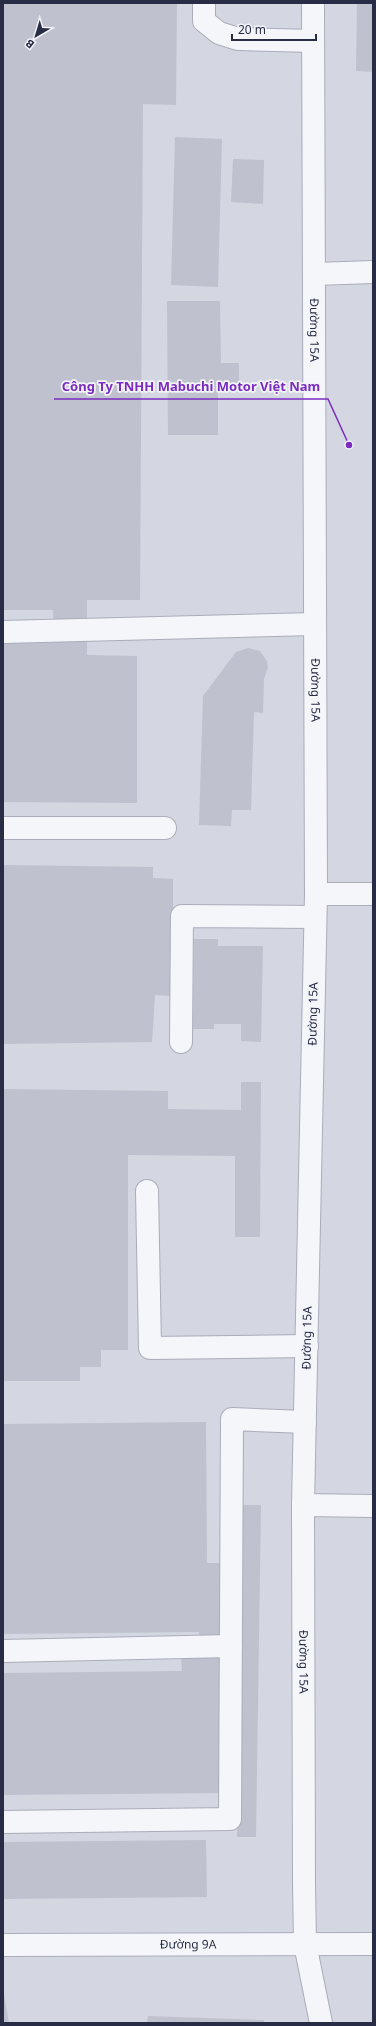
<svg xmlns="http://www.w3.org/2000/svg" width="376" height="2026" font-family="'Noto Sans',sans-serif">
<style>
.built{fill:#d4d6e1}
.building{fill:#bfc1cf}
.lines{fill:none;stroke-linecap:round;stroke-linejoin:round}
.minor-casing{stroke:#aaadba;stroke-width:24}
.minor{stroke:#f5f6f9;stroke-width:22}
.labels{text-anchor:middle;stroke-width:3.5;stroke-linejoin:round;paint-order:stroke}
.street-label{font-size:12px;fill:#282d45;stroke:#f2f4f9}
.leader{fill:none;stroke:#7b2cbf;stroke-width:1.5}
.callout-dot{fill:#7b2cbf;stroke:#f2f4f9;stroke-width:1.5}
.callout-label{font-size:13px;text-anchor:middle;font-weight:bold;fill:#7b2cbf;stroke:#f2f4f9;stroke-width:3.5;stroke-linejoin:round;paint-order:stroke}
</style>
<rect width="100%" height="100%" fill="#e2e4ec"/>
<path class="built" d="M3,3H373V2023H3Z"/>
<path class="building" d="M3,3H177L176,105L143,104L140,600H87V655L137,656V803L3,802V643H54L53,610H3Z
M357,3H373V72L356,71Z
M175,137L222,139L218,287L171,285Z
M233,159L264,160L263,204L231,202Z
M167,301H220L221,363H239V390H218V435H168Z
M248,648L260,651L267,661L268,667L264,679L263,713L254,712L251,810H232L231,826L199,825L203,696L236,652Z
M3,865L153,867V878L173,879V996L155,995L152,1042L3,1044Z
M194,939H218V946H263L261,1042L241,1041V1024H214V1029H193Z
M241,1082H261L260,1237H235V1156L128,1155V1350H101V1367H80V1381H3V1089L168,1091V1109L241,1110Z
M206,1422L207,1563H221L225,1793L3,1795V1673L182,1671L181,1657H200L199,1632L3,1634V1424Z
M242,1505H261L256,1837H237Z
M206,1840L207,1897L3,1899V1842Z
M3,1994H4L9,2023H3Z
M148,2016L264,2020V2023H147Z"/>
<g class="lines">
<g class="minor-casing">
<g id="minor">
<path d="M204,3V21L219,33L238,39L313,41"/>
<path id="s1" d="M313,3L316,894L303,1505L304,1882L305,1944L321,2023"/>
<path d="M314,274L373,272"/>
<path d="M3,632L315,624"/>
<path d="M3,828H165"/>
<path d="M316,894H373"/>
<path d="M181,1042L182,916L315,917"/>
<path d="M147,1191L150,1348L307,1346"/>
<path d="M303,1505L373,1506"/>
<path d="M3,1651L231,1646"/>
<path d="M3,1822L230,1819L232,1419L305,1422"/>
<path id="s2" d="M3,1945L373,1944"/>
</g>
</g>
<use href="#minor" class="minor"/>
</g>
<g class="labels">
<g class="street-label">
<text dy="4" stroke="none"><textPath href="#s1" startOffset="327">Đường 15A</textPath></text>
<text dy="4" stroke="none"><textPath href="#s1" startOffset="687">Đường 15A</textPath></text>
<text transform="translate(313 1014) rotate(-89)" y="4">Đường 15A</text>
<text transform="translate(307 1338) rotate(-89)" y="4">Đường 15A</text>
<text dy="4" stroke="none"><textPath href="#s1" startOffset="1659">Đường 15A</textPath></text>
<text dy="4" stroke="none"><textPath href="#s2" startOffset="185">Đường 9A</textPath></text>
</g>
</g>
<path class="leader" d="M349 445L328 399H54"/>
<circle class="callout-dot" cx="349" cy="445" r="4"/>
<g class="callout-label">
<text x="191" y="391">Công Ty TNHH Mabuchi Motor Việt Nam</text>
</g>
<rect width="376" height="2026" fill="none" stroke="#282d45" stroke-width="8"/>
<g transform="translate(36 36) rotate(218)" stroke="#f2f4f9" stroke-width="3" paint-order="stroke">
<path d="M0-3L7 15L0 10L-7 15Z" fill="#282d45"/>
<text y="-6" font-size="11" font-weight="bold" text-anchor="middle" fill="#282d45">B</text>
</g>
<path d="M232 34v6h84v-6" fill="none" stroke="#282d45" stroke-width="2"/>
<text x="238" y="34" font-size="12" fill="#282d45" stroke="#f2f4f9" stroke-width="3" paint-order="stroke">20 m</text>
</svg>
